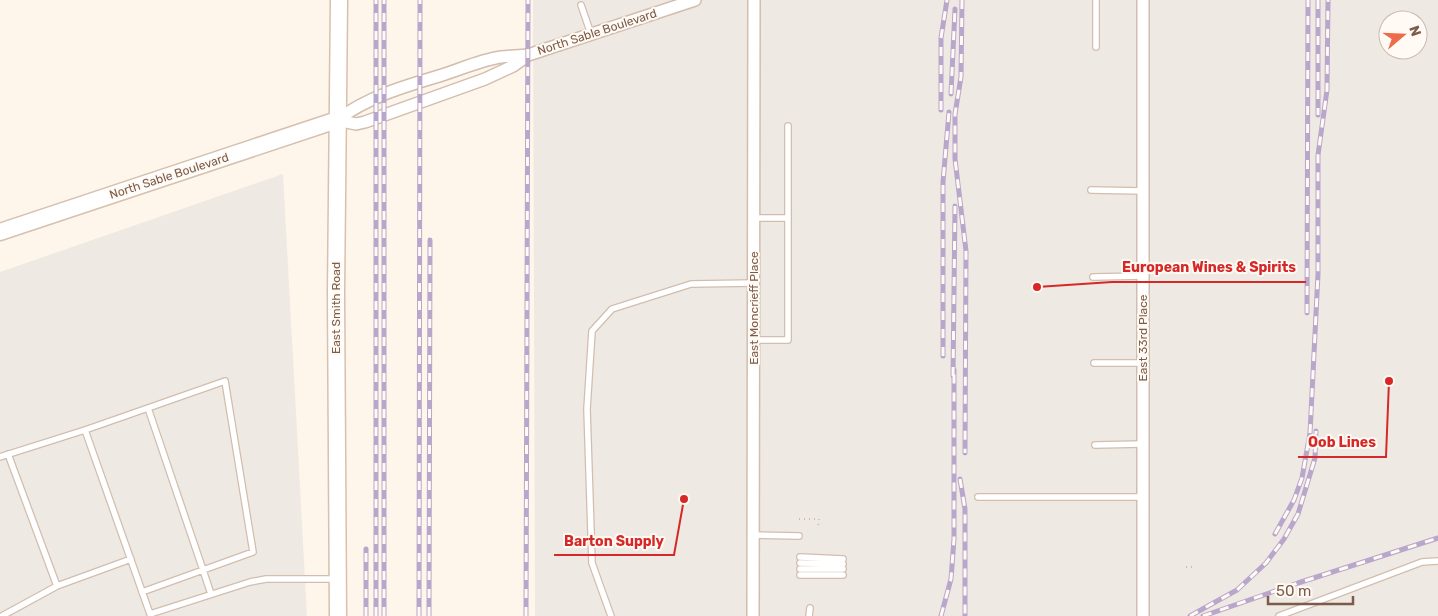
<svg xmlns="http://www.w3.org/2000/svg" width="1438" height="616" font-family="Rubik,sans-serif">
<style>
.industrial{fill:#efe9e3;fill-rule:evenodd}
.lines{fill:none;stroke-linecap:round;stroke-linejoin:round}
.lane-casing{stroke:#d2bdae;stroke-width:8}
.street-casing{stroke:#d2bdae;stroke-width:14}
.secondary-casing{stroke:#d8c0ae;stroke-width:19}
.path{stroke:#dcb7a2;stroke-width:2;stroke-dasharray:1 4;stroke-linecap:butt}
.lane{stroke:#fff;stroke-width:5.5}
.street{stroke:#fff;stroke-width:11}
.secondary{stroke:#fff;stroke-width:16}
.rail-casing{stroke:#b9a6cb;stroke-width:5}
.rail{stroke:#fffaf3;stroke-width:3;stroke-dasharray:9;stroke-linecap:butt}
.labels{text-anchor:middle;stroke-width:4;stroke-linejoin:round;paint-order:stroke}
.street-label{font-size:12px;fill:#7c5b4b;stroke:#fffaf3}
.leader{fill:none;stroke:#d62828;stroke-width:2}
.callout-dot{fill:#d62828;stroke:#fffaf3;stroke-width:2}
.callout-label{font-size:14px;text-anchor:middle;font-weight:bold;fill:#d62828;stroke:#fffaf3;stroke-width:4;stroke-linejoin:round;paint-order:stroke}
</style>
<rect width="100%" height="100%" fill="#fef6eb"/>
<path class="industrial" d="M533,0H1438V616H535ZM1388,20H1418V50H1388Z
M283,174L307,616H0V272Z"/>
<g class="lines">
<g class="lane-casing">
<path id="lane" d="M1096,0V47
M581,5L591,34
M1091,190L1143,191
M754,218H788
M1093,277L1143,276
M754,340H788V126
M1094,363H1143
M148,408L85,430L150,614L250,582L266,579H335
M1095,445L1143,444
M8,454L57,586L131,559
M0,457L85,430
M978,497H1143
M753,535L799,536
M800,557L843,559
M800,563L843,564
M800,569H843
M800,575H843
M142,592L253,552L225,381L148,408L203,570L211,594
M2,616L57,586
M611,616L592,563L587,409L592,331L612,309L691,284L754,283
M809,616L810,608
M1279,616L1422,562L1438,561"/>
</g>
<g class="street-casing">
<path id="street" d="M337,120C368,97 402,87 439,76C459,70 480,60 501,57C510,56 519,56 528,55L695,0
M337,120L356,124L365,122L485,79L513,66L527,56
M753,616L754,0
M1143,616V0"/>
</g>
<g class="secondary-casing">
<path id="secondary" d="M0,232L337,120
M338,616L336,294L339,0"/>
</g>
<path class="path" d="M799,519H819L818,527H820
M1186,567H1195"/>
<use href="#lane" class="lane"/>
<use href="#street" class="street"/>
<use href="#secondary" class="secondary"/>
<g class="rail-casing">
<path id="rail" d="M962,0L961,77L955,114V159L966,251L965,453
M1318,0V115
M951,94L955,9
M941,110V38L947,0
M1307,313L1308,0
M943,356V182L949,112
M953,376L955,206
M960,479L965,509V616
M1275,534L1294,500L1302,478L1310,433L1318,274V155L1327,90L1328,0
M366,616V549
M376,616V0
M384,616V0
M419,616L420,0
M429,616L430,240
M526,616L528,0
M941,616L951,579L954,539V370
M1190,616L1237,590L1266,563L1284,539L1298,514L1315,458L1316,431
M1203,616L1298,583L1438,538"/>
</g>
<use href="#rail" class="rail"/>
</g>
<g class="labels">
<g class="street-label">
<text transform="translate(597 32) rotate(-18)" y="4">North Sable Boulevard</text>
<text transform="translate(169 176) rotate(-18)" y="4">North Sable Boulevard</text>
<text transform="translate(336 308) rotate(-90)" y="4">East Smith Road</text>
<text transform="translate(754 308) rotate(-90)" y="4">East Moncrieff Place</text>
<text transform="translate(1143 338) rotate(-90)" y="4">East 33rd Place</text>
</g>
</g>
<path class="leader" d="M1037 287L1112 282H1306M1389 381L1386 457H1298M684 499L674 555H554"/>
<g class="callout-dot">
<circle cx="1037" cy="287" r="5"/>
<circle cx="1389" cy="381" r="5"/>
<circle cx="684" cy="499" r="5"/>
</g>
<g class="callout-label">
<text x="1209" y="272">European Wines &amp; Spirits</text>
<text x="1342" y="447">Oob Lines</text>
<text x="614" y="546">Barton Supply</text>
</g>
<g transform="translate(1403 35) rotate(71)"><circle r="24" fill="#fffaf3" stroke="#cbbab0"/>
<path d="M0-4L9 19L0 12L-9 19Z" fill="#ef6a49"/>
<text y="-8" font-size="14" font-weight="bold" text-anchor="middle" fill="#7c5b4b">N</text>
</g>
<path d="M1268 596v8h85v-8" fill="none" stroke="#7c5b4b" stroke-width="2.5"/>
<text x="1276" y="596" font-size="15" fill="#7c5b4b" stroke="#fffaf3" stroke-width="4" paint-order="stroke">50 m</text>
</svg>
